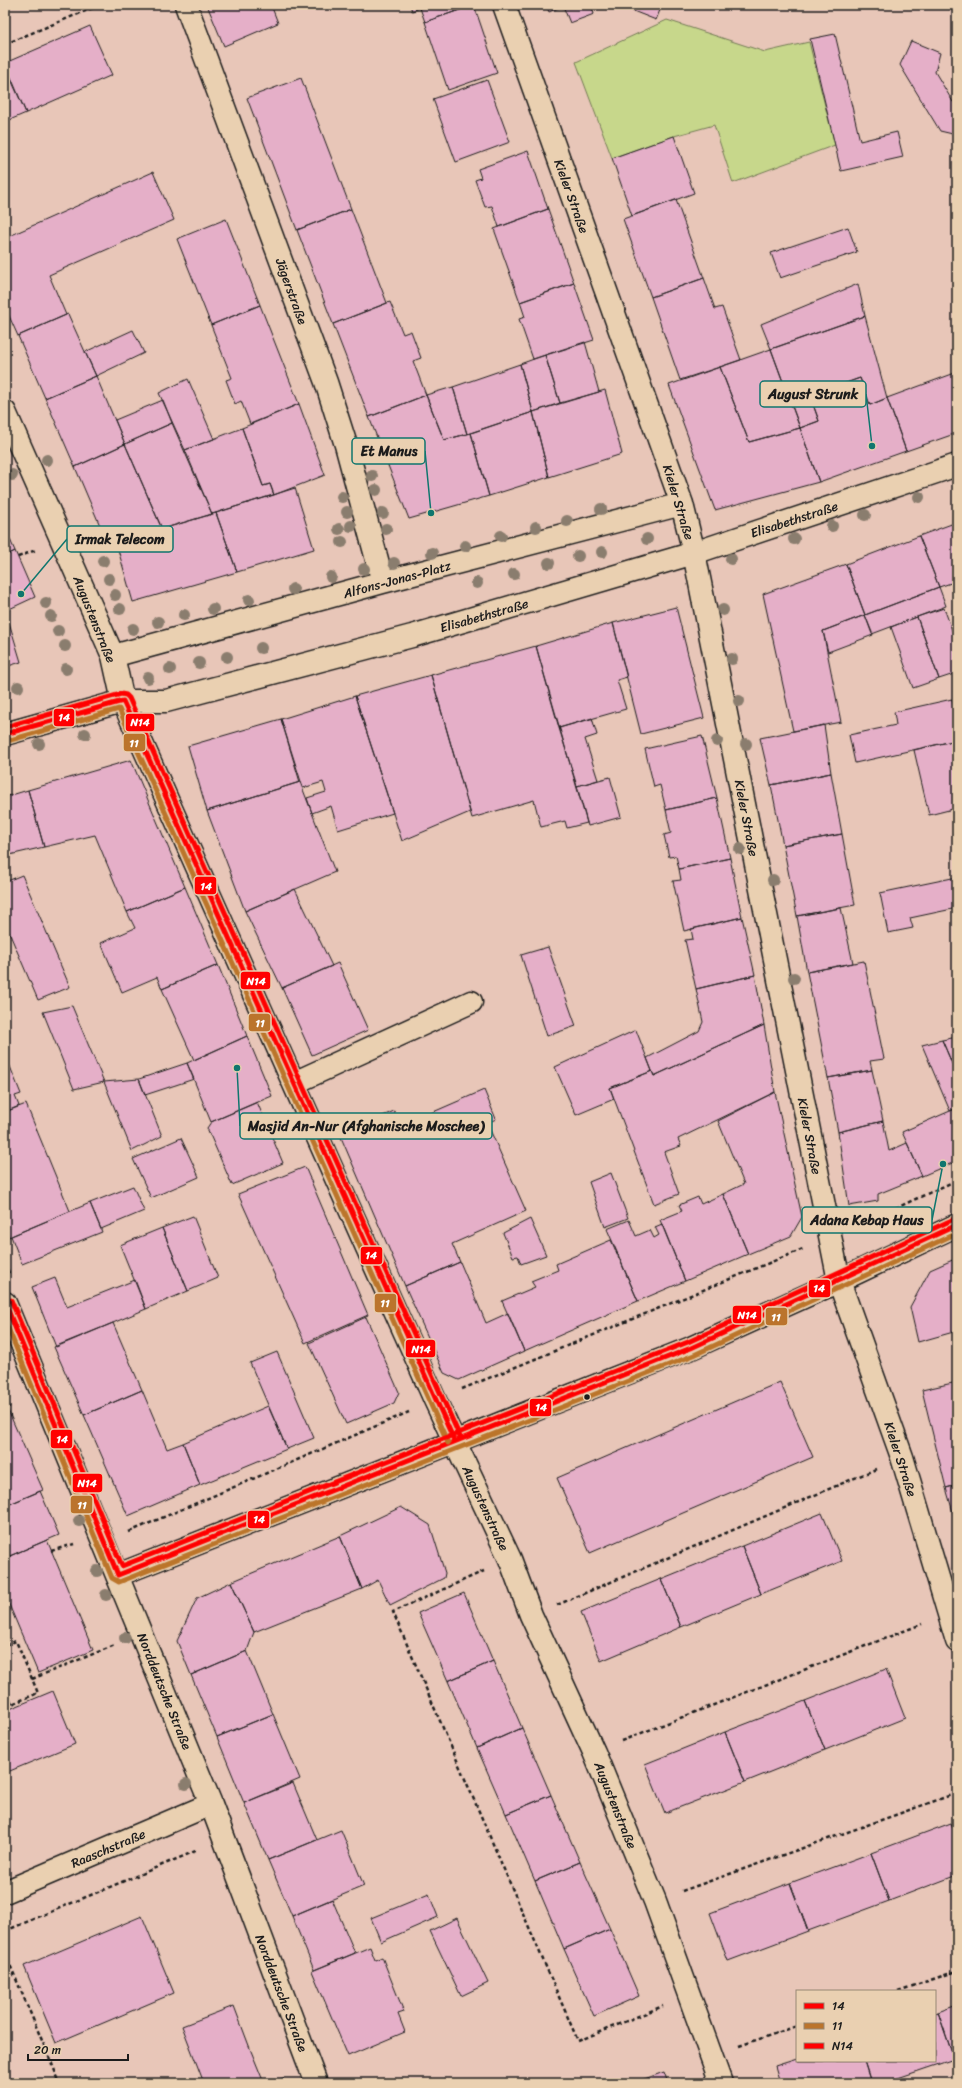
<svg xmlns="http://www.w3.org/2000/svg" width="962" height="2088" font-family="Sriracha,sans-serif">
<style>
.green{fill:#c7d78b;stroke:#727a54}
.building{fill:#e5afc8;stroke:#1c1c1c}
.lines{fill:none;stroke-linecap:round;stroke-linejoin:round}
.minor-casing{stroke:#1c1c1c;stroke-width:25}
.path{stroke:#1c1c1c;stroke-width:2.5;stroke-dasharray:4 3;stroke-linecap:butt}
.minor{stroke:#ead0b1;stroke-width:22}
.bus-1-casing{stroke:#ead0b1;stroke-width:8}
.bus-2-casing{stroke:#ead0b1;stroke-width:8}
.bus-3-casing{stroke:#ead0b1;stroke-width:8}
.bus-1{stroke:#f00;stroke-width:5}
.bus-2{stroke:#bb742c;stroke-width:5}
.bus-3{stroke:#f00;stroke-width:5}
.tree{fill:#8a7d6e}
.bus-dot{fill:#1c1c1c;stroke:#ead0b1;stroke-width:1.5}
.labels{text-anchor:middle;stroke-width:3;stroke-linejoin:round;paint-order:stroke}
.street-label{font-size:13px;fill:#1c1c1c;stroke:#ead0b1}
.leader{fill:none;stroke:#0f766e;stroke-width:1.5}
.callout-dot{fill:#0f766e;stroke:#ead0b1;stroke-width:1.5}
.callout{fill:#ead0b1;stroke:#0f766e;stroke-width:1.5}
.callout-label{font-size:14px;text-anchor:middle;font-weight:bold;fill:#1c1c1c}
.line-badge{stroke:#ead0b1;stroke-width:1.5}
.badge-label{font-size:11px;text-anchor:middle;font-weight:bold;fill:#fff}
</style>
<rect width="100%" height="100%" fill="#e8c6b8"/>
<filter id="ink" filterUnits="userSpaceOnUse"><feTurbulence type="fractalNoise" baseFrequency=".025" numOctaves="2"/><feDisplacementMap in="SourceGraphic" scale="8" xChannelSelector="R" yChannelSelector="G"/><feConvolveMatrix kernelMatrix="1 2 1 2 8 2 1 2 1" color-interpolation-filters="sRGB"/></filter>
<g filter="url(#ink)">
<path class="green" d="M667,20L765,52L809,42L835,145L733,183L714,125L674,136L612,158L576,62Z"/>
<path class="building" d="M207,5H271L278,23L224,46Z
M410,5H474L425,22L420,8L412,11Z
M474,5L497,73L448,90L425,22Z
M546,5H591L594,14L570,23L563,6L549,12Z
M629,5H662L656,20L628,9Z
M938,5H957V11Z
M90,26L112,75L26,113L5,63Z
M835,34L860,141L897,132L903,157L841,171L810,39Z
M911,41L940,53L935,72L953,102L957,103V135L940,131L900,65Z
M5,66L26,113L5,122Z
M301,78L351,209L297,230L247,98Z
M487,80L510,142L456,162L433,99Z
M674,136L694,193L632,216L612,158Z
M528,151L548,209L499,227L492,206L485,207L475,180L481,178L478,169Z
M153,172L174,220L49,275L66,315L18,336L5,307V238Z
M676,200L704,278L651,297L623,219Z
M351,209L387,303L333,324L297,230Z
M548,209L574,283L520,302L494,229Z
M226,219L260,305L211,325L177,239Z
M848,227L857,252L780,278L771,253Z
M704,278L715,309L722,307L741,360L680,380L651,297Z
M574,283L594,340L533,359L519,319L525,317L520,302Z
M858,284L865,316L771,349L761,324Z
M390,302L403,334L411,331L421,358L413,361L426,395L369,417L333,324Z
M260,305L299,404L250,424L241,401L235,404L226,380L232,378L211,325Z
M68,314L96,376L45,398L18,336Z
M865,316L887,398L870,405L860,378L810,396L819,421L800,428L771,349Z
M133,330L144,353L96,376L85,352Z
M585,342L599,392L560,403L545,355Z
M771,349L800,428L749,442L720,367Z
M545,355L560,403L533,412L520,364Z
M957,363V433L906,451L887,398L955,373Z
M520,364L533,412L467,434L453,387Z
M720,367L749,442L800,428L819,482L715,510L669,385Z
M96,376L125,444L75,467L45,398Z
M860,378L870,405L887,398L906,451L819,482L800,428L819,421L810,396Z
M188,379L214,439L185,450L159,393Z
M453,387L467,434L444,440L426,395Z
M605,390L622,454L549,477L533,412Z
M426,395L444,440L471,433L489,496L409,519L369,417Z
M163,400L172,423L125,444L115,420Z
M299,404L325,475L274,495L270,484L263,486L242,428Z
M533,412L549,477L489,496L471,433Z
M172,423L212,514L162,529L125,444Z
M242,428L263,486L270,484L274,495L212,514L185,450Z
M125,444L162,529L110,549L75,467Z
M295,488L314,549L237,572L216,513Z
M216,513L237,572L133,602L117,546L162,529Z
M957,522V581L939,587L919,536Z
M5,528L15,551L5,556Z
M919,536L939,587L865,615L846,564Z
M15,551L35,597L5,611V556Z
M846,564L865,615L823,631L841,722L793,731L763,594Z
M939,587L946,606L872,634L865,615Z
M676,607L704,718L641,734L613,623Z
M944,608L957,644V673L939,679L917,617Z
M5,609L21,662L5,667Z
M865,615L873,635L828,652L823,631Z
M917,617L939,679L913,688L891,627Z
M613,623L627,677L617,680L626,709L559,728L536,646Z
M536,646L587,823L567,828L565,821L541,827L534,800L472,818L431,675Z
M431,675L470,812L402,841L355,696Z
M355,696L393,813L338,830L331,806L312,813L307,798L326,792L323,782L303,788L281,719Z
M952,699L957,721V740L855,763L849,735L896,725L894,712Z
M592,718L597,735L585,739L598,780L577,786L559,728Z
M281,719L300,782L207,811L188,746Z
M824,725L831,773L771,785L760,738Z
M702,736L717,798L666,810L660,785L654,787L645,749Z
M957,740V808L929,815L914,750Z
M131,760L185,887L127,912L95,835L44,847L28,790Z
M831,773L842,834L783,845L771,785Z
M610,777L621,817L588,826L577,786Z
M300,782L335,872L245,911L207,811Z
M28,790L44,847L5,856V797Z
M717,798L730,858L679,869L676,856L669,857L664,835L671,833L666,810Z
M842,834L855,905L797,916L783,845Z
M730,858L742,917L684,931L673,881L681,880L679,869Z
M22,875L70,987L38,1000L5,923V882Z
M957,877V908L910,918L913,928L888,933L880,893Z
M185,887L218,965L162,989L157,977L122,992L101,943L135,928L127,912Z
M295,889L332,966L282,988L245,911Z
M841,908L853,963L807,972L797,916Z
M742,917L755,975L696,989L685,940L693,939L691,929Z
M548,947L576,1026L547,1036L521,955Z
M864,961L884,1059L870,1061L872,1070L828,1078L807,972Z
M338,963L368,1030L312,1055L282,988Z
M218,965L247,1036L194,1060L162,989Z
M755,975L764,1025L654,1076L647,1058L699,1031L703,1022L696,989Z
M72,1006L104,1082L74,1089L43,1012Z
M764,1025L775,1092L678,1139L681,1146L664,1152L679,1194L654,1204L610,1088L652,1071L654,1076Z
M636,1030L652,1071L610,1088L614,1099L576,1115L555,1067Z
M247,1036L272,1096L211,1122L187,1063Z
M957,1037V1075L942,1040Z
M942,1040L957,1075V1108L950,1111L922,1045Z
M5,1054L21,1094L15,1096L19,1106L5,1112Z
M187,1063L194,1079L145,1095L139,1079Z
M872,1070L883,1121L838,1132L828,1078Z
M139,1079L162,1136L132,1151L104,1082Z
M484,1090L496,1119L487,1123L526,1211L452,1244L460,1262L405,1286L340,1135L394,1111L401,1126Z
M775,1092L802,1217L791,1236L748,1254L723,1194L744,1184L718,1121Z
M257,1102L283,1163L232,1185L207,1128L211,1122Z
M26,1104L70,1211L9,1237L5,1228V1112Z
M957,1108V1161L922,1176L902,1132Z
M883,1121L889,1151L907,1143L922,1176L878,1194V1201L849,1206L838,1132Z
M181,1138L199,1177L151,1198L133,1159Z
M305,1167L368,1315L305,1343L238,1194Z
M611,1173L628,1218L605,1227L589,1182Z
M133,1186L144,1211L101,1229L90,1203Z
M723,1194L748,1254L685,1281L660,1220L682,1211L679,1205L698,1197L701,1204Z
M90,1203L102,1232L22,1264L11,1236Z
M193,1216L218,1278L188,1291L162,1228Z
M530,1219L546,1255L521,1264L518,1256L513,1257L503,1233Z
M629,1220L636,1236L650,1230L654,1238L659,1235L655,1227L662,1224L685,1281L638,1301L607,1229Z
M162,1228L188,1291L146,1309L120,1245Z
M611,1240L638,1301L524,1351L502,1301L535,1287L531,1281L558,1270L556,1264Z
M957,1258V1331L918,1342L910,1307L930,1270Z
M460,1262L486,1323L508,1313L524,1351L459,1380L444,1373L405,1286Z
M55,1278L67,1307L135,1280L146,1309L56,1347L32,1287Z
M366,1317L399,1392L394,1403L346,1424L309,1343Z
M113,1323L142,1390L84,1415L54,1347Z
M277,1352L314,1438L287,1449L250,1363Z
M780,1382L813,1457L590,1553L557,1478Z
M957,1382V1485L946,1488L922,1390Z
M142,1390L167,1449L183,1443L200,1485L128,1516L84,1415Z
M5,1395L10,1407L5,1409Z
M268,1406L287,1449L200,1485L183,1443Z
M7,1408L43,1490L5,1506V1409Z
M957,1485V1526L946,1488Z
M40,1491L59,1535L5,1558V1506Z
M401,1507L430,1525L445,1573L444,1578L390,1605L378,1580L362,1589L340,1536Z
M822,1513L842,1561L761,1594L742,1546Z
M340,1536L362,1589L254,1632L231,1582Z
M47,1540L93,1650L38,1673L5,1595V1558Z
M742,1546L761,1594L681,1627L661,1579Z
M661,1579L681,1627L601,1661L581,1612Z
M231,1582L254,1632L247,1651L191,1675L177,1641L197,1598Z
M464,1593L493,1661L448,1681L418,1613Z
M247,1651L273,1714L217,1737L191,1675Z
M493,1661L522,1728L477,1748L448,1681Z
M886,1669L905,1718L825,1750L805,1701Z
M53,1691L75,1744L5,1773V1711Z
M805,1701L825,1750L745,1782L725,1732Z
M273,1714L300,1779L244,1803L217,1737Z
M522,1728L551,1795L506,1814L477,1748Z
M725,1732L745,1782L665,1813L645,1764Z
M293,1783L317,1840L268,1860L244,1803Z
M551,1795L580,1862L535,1881L506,1814Z
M951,1823L957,1838V1875L889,1901L871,1853Z
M341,1830L364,1886L292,1916L268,1860Z
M871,1853L889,1901L808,1931L790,1883Z
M580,1862L610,1929L564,1949L535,1881Z
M790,1883L808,1931L728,1961L710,1913Z
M429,1894L438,1917L381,1942L371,1918Z
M332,1899L355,1953L314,1970L292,1916Z
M142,1916L174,1993L56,2043L24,1966Z
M457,1918L488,1983L461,1996L430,1931Z
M610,1929L639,1996L594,2016L564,1949Z
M370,1947L375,1960L382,1957L404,2012L398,2014L405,2032L348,2056L312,1971Z
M957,2005V2058L954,2059L938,2012Z
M234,2006L251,2051L264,2083H204L182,2026Z
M938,2012L954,2059L883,2083H871L864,2061H935V2013Z
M797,2059V2061H864L871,2083H780L775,2066Z
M664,2072L668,2083H633Z
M283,2078L285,2083H270Z"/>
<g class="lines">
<g class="minor-casing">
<path id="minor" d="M186,5L326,382L346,445L383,582
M504,5L682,504L694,553L839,1281L902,1457L957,1641
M5,412L113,656L123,701L435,1400L510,1559L531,1615L594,1752L655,1901L721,2083
M113,656L383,582L682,504
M5,734L123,701H166L412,636L694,553L957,465
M294,1083L471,1002
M5,1303L211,1804L316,2083
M118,1575L691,1348L839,1281L957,1225
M5,1892L211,1804"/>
</g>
<path class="path" d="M5,44L100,5
M18,557L36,550
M857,1226L957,1180
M5,1263L10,1276
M462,1389L803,1249
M129,1532L409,1412
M51,1551L74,1544
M484,1571L393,1612L578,2041L663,2006
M557,1605L876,1469
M5,1645L16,1641L38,1693L5,1707
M32,1679L115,1645
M5,1687L12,1704
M621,1741L922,1624
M682,1891L957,1793
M5,1931L198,1850
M5,1953L60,2083
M898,1991L957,1971
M739,2046L797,2026"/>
<use href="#minor" class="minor"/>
<g class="bus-1-casing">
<path id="bus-1" d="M123,701L454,1440
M5,734L123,701
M5,1303L118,1575
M118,1575L691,1348L957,1225"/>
</g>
<g class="bus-2-casing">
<path id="bus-2" d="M7,741L119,709L448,1443
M5,1321L112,1578L119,1582L694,1355L957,1233"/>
</g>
<g class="bus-3-casing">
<path id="bus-3" d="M5,727L121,694L126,695L129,698L460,1437
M11,1300L122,1566L688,1342L954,1219"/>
</g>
<use href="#bus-1" class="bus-1"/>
<use href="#bus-2" class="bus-2"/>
<use href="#bus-3" class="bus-3"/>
</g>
<g class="tree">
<circle cx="47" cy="460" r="6"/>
<circle cx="12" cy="475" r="6"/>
<circle cx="372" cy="476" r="6"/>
<circle cx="376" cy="490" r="6"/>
<circle cx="342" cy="497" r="6"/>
<circle cx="919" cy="497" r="6"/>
<circle cx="601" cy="509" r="6"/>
<circle cx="347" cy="512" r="6"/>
<circle cx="383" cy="513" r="6"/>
<circle cx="865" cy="515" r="6"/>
<circle cx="567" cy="521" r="6"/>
<circle cx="351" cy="526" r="6"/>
<circle cx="832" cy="526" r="6"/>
<circle cx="536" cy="527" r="6"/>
<circle cx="339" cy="529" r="6"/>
<circle cx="386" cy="529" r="6"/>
<circle cx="501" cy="536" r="6"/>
<circle cx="647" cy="539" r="6"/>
<circle cx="794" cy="539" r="6"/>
<circle cx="342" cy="542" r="6"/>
<circle cx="465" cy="546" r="6"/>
<circle cx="602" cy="552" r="6"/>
<circle cx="432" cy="553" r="6"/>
<circle cx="578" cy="556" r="6"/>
<circle cx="731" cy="559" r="6"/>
<circle cx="103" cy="561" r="6"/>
<circle cx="394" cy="563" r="6"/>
<circle cx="549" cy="563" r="6"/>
<circle cx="364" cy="569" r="6"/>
<circle cx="514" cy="574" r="6"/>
<circle cx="331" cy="577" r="6"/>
<circle cx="109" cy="579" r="6"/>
<circle cx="477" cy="583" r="6"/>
<circle cx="293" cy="589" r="6"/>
<circle cx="115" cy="595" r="6"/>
<circle cx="249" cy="600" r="6"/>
<circle cx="46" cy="603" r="6"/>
<circle cx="120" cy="609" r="6"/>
<circle cx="213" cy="609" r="6"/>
<circle cx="723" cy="610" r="6"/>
<circle cx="184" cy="615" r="6"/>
<circle cx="51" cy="616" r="6"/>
<circle cx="158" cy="622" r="6"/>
<circle cx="133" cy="629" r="6"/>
<circle cx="58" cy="631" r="6"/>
<circle cx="65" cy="646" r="6"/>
<circle cx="261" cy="648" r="6"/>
<circle cx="227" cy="657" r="6"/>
<circle cx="732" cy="659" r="6"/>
<circle cx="199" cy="663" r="6"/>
<circle cx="66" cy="669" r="6"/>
<circle cx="170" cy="669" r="6"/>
<circle cx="148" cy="678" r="6"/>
<circle cx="18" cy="687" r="6"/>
<circle cx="739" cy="701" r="6"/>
<circle cx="85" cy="734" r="6"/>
<circle cx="717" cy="741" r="6"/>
<circle cx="39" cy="744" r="6"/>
<circle cx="746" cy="744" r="6"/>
<circle cx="740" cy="849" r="6"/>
<circle cx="773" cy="880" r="6"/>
<circle cx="794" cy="978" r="6"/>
<circle cx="79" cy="1521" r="6"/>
<circle cx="97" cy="1571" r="6"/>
<circle cx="106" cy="1595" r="6"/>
<circle cx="125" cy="1638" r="6"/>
<circle cx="186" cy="1784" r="6"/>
</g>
</g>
<circle class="bus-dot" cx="587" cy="1397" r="3.5"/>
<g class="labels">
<g class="street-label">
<text transform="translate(572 196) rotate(70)" y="5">Kieler Straße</text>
<text transform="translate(292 291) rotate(70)" y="5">Jägerstraße</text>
<text transform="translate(679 502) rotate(73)" y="5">Kieler Straße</text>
<text transform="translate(794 519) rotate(-18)" y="5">Elisabethstraße</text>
<text transform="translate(397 579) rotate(-15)" y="5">Alfons-Jonas-Platz</text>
<text transform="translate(484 615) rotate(-16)" y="5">Elisabethstraße</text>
<text transform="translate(95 619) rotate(68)" y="5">Augustenstraße</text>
<text transform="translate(747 818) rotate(79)" y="5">Kieler Straße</text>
<text transform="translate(810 1136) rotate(79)" y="5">Kieler Straße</text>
<text transform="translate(901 1459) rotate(72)" y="5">Kieler Straße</text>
<text transform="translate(486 1508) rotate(65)" y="5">Augustenstraße</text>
<text transform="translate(165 1691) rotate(68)" y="5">Norddeutsche Straße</text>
<text transform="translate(616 1805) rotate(68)" y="5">Augustenstraße</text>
<text transform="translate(108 1848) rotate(-23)" y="5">Raaschstraße</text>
<text transform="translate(282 1993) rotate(69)" y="5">Norddeutsche Straße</text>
</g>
</g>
<path class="leader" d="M872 446L866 394M431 513L425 451M21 594L67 539M237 1068L240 1126M943 1164L932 1220"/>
<g class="callout-dot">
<circle cx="872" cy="446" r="4"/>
<circle cx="431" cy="513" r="4"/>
<circle cx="21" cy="594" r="4"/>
<circle cx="237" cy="1068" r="4"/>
<circle cx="943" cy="1164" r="4"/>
</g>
<g class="callout">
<rect x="760" y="381" width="106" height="26" rx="4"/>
<rect x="352" y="438" width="73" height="26" rx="4"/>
<rect x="67" y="526" width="106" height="26" rx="4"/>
<rect x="240" y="1113" width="252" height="26" rx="4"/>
<rect x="802" y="1207" width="130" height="26" rx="4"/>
</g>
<g class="callout-label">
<text x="813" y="399">August Strunk</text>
<text x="389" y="456">Et Manus</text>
<text x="120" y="544">Irmak Telecom</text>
<text x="366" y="1131">Masjid An-Nur (Afghanische Moschee)</text>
<text x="867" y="1225">Adana Kebap Haus</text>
</g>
<g class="line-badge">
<rect x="53" y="708" width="22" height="19" rx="4" fill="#f00"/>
<rect x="125" y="713" width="30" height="19" rx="4" fill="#f00"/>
<rect x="123" y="733" width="23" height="19" rx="4" fill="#bb742c"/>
<rect x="194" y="876" width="23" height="19" rx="4" fill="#f00"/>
<rect x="240" y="971" width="31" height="19" rx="4" fill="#f00"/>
<rect x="248" y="1013" width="23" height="19" rx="4" fill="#bb742c"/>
<rect x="360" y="1246" width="23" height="19" rx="4" fill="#f00"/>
<rect x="808" y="1279" width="23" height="19" rx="4" fill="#f00"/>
<rect x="374" y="1293" width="23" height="20" rx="4" fill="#bb742c"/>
<rect x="732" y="1305" width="30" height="19" rx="4" fill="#f00"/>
<rect x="765" y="1307" width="23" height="19" rx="4" fill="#bb742c"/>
<rect x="405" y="1339" width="31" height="19" rx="4" fill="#f00"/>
<rect x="529" y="1398" width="23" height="19" rx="4" fill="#f00"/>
<rect x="50" y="1429" width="23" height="20" rx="4" fill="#f00"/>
<rect x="72" y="1473" width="31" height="20" rx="4" fill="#f00"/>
<rect x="70" y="1495" width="23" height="19" rx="4" fill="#bb742c"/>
<rect x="247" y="1510" width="23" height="19" rx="4" fill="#f00"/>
</g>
<g class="badge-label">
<text x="64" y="721">14</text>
<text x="140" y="726">N14</text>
<text x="134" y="747">11</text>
<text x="206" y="890">14</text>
<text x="256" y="985">N14</text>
<text x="260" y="1027">11</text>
<text x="371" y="1259">14</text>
<text x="819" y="1292">14</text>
<text x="385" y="1307">11</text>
<text x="747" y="1319">N14</text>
<text x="776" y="1321">11</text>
<text x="421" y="1353">N14</text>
<text x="541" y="1411">14</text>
<text x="62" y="1443">14</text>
<text x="87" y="1487">N14</text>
<text x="82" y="1509">11</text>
<text x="259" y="1523">14</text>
</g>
<rect width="962" height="2088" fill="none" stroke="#ead0b1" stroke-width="20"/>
<rect x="10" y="10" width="942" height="2068" fill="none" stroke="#1c1c1c" stroke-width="1.5" filter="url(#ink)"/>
<rect x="796" y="1990" width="140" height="72" fill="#ead0b1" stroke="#988875"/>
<rect x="804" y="2003" width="20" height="6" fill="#ff0000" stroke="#988875"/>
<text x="832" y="2010" font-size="12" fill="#1c1c1c">14</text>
<rect x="804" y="2023" width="20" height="6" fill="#bb742c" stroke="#988875"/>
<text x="832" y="2030" font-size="12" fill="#1c1c1c">11</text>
<rect x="804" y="2043" width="20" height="6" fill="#ff0000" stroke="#988875"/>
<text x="832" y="2050" font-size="12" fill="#1c1c1c">N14</text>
<path d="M28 2054v6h100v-6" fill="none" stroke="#1c1c1c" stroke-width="2"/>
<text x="34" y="2054" font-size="12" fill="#1c1c1c" stroke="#ead0b1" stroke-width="3" paint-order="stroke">20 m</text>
</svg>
